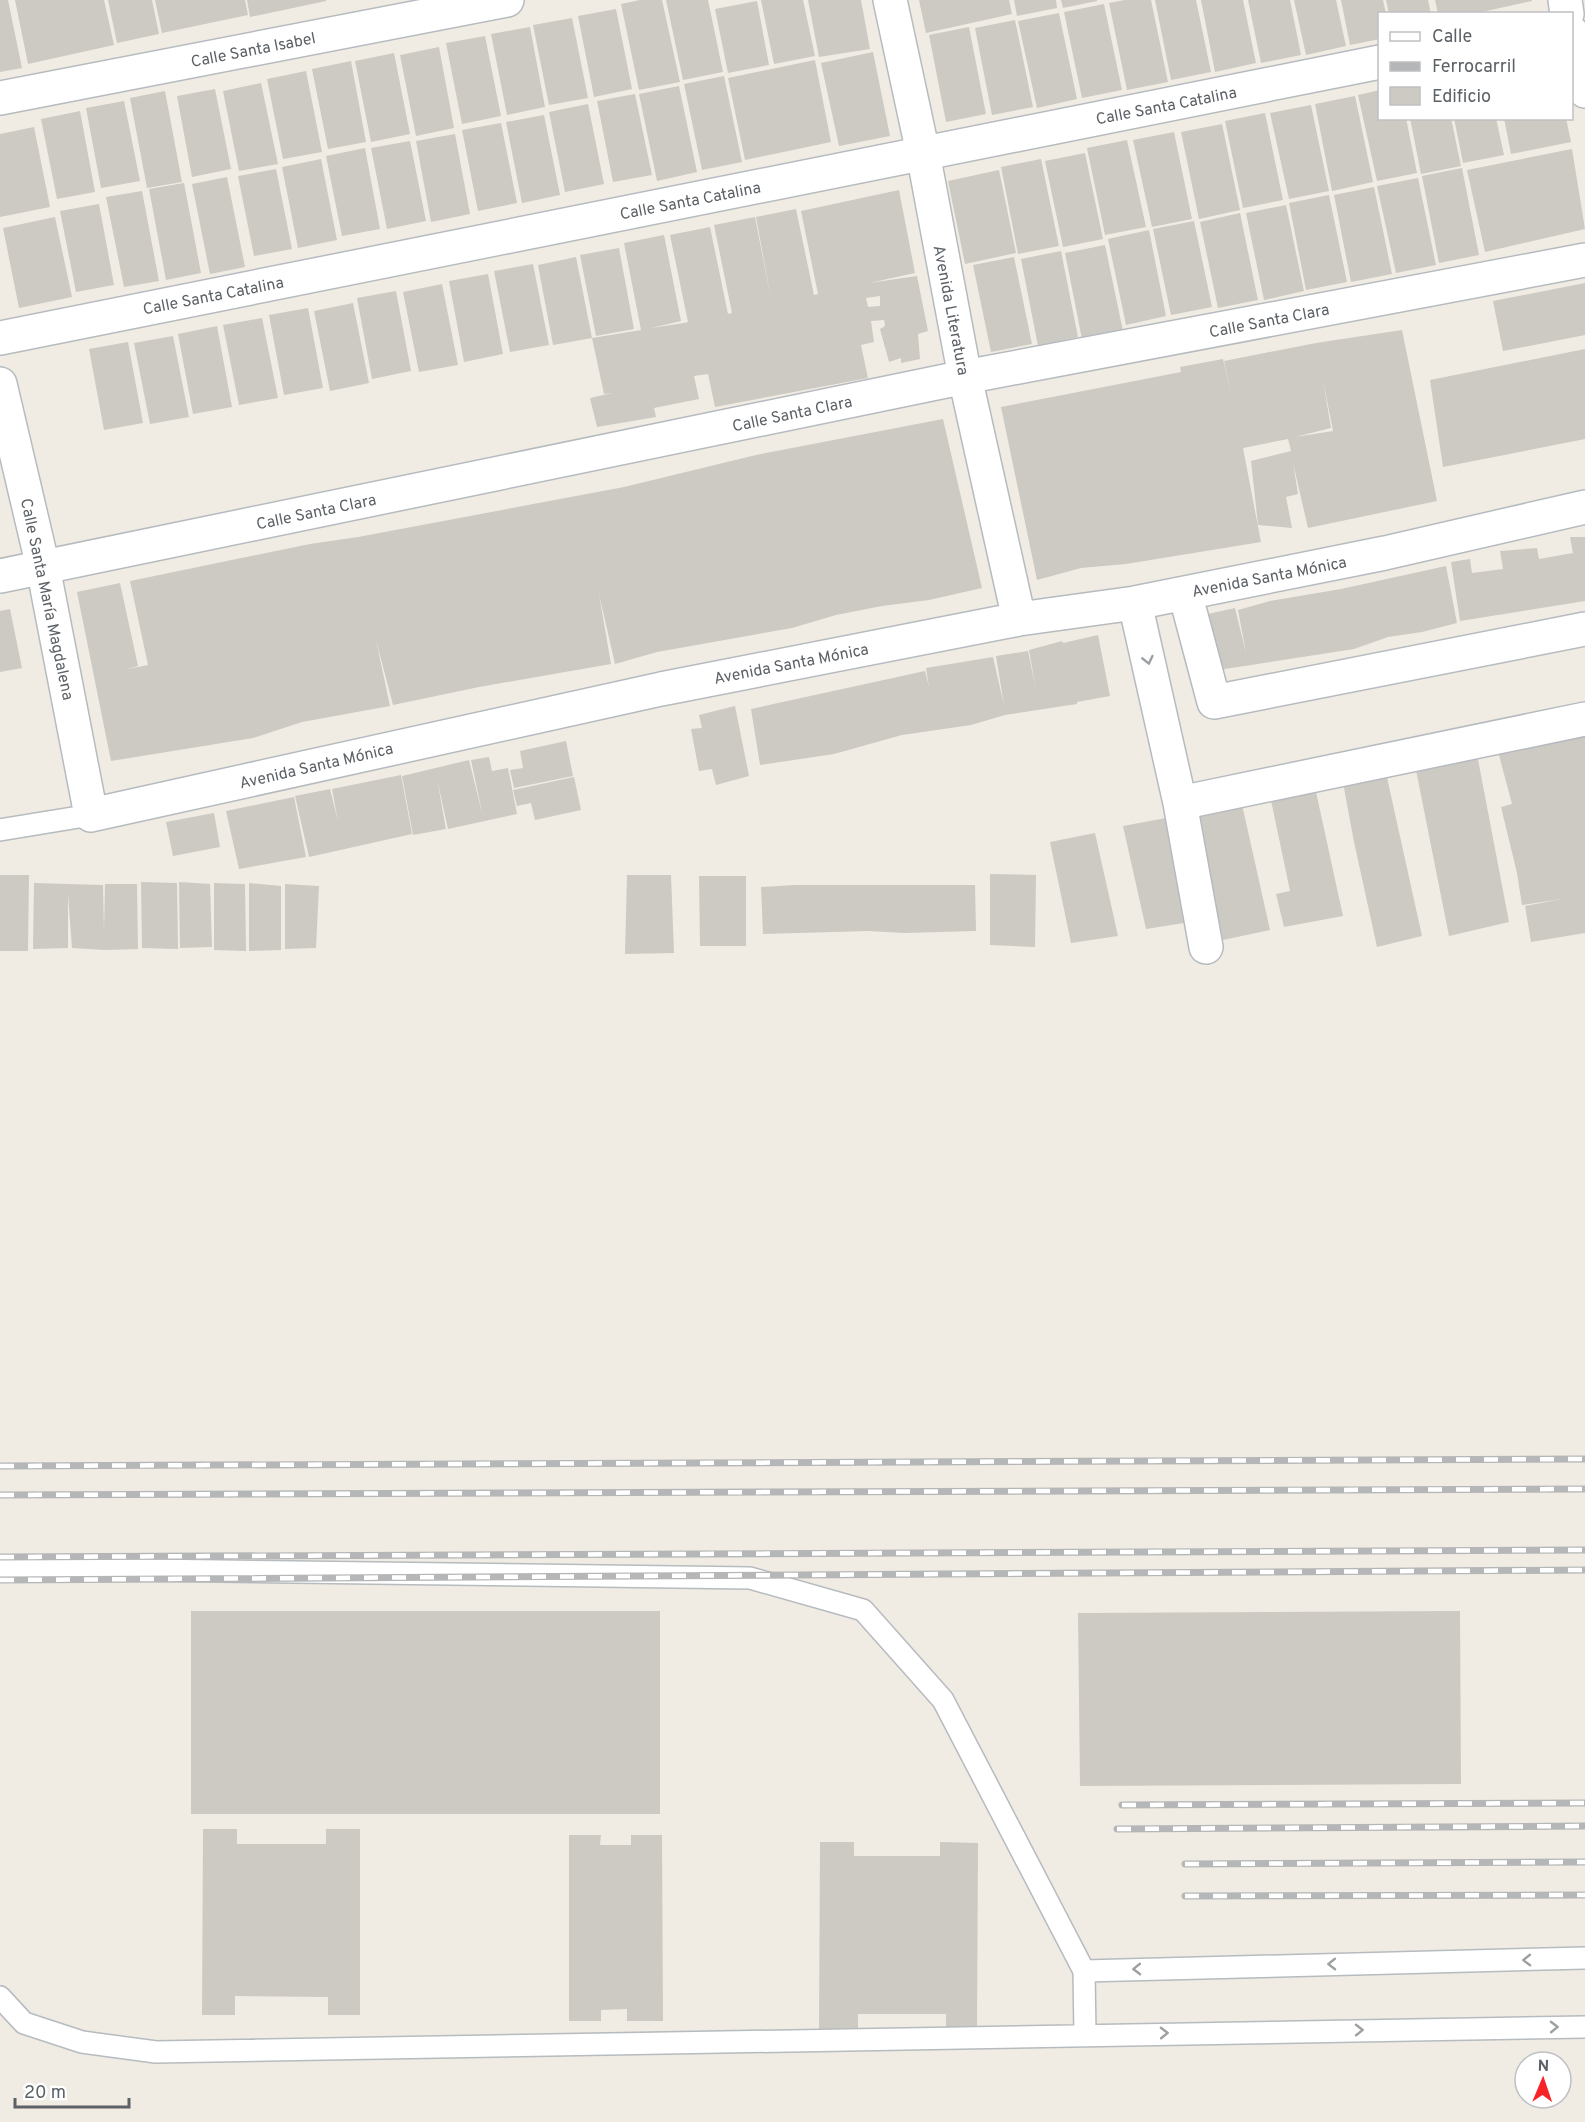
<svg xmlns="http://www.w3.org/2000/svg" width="1585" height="2122" font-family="Overpass,sans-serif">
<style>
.building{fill:#cdc9c3;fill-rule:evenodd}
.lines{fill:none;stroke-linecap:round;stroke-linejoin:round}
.service-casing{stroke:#b6bbbf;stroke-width:24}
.minor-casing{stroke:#b6bbbf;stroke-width:36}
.service{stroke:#fff;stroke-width:21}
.minor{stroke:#fff;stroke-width:33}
.rail-casing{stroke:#b5b6b7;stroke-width:7}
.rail{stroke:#fff;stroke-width:4.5;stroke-dasharray:14;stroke-linecap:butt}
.oneway{stroke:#9da0a3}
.labels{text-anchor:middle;stroke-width:4.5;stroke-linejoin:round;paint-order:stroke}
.street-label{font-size:16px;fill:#5c6166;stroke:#fff}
</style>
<rect width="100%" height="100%" fill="#f0ece4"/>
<path class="building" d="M0,0H8L22,68L0,72Z
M15,0H104L114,45L28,64Z
M108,0H152L159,34L117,43Z
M155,0H245L248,15L162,33Z
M247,0H326V1L250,17Z
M640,0H662L680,82L639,90L621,4Z
M666,0H708L723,72L683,80Z
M761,0H803L815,56L774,64Z
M808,0H861L870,49L819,57Z
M919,0H1009L1012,14L926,33Z
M1014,0H1056L1057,8L1017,16Z
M1061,0H1097V1L1063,8Z
M1125,0H1151L1168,82L1127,90L1109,3Z
M1155,0H1196L1211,72L1171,80Z
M1201,0H1243L1256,63L1215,72Z
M1248,0H1290L1301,55L1261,63Z
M1294,0H1336L1346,46L1306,55Z
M1341,0H1383L1386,14H1380V39L1350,45Z
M1386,0H1428L1431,14H1389Z
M1435,0H1532V1L1473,14H1438Z
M757,1L769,65L728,73L715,9Z
M1104,4L1122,90L1082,98L1064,12Z
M616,9L632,89L594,97L578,16Z
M1059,13L1077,99L1037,108L1018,21Z
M572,18L588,98L549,105L533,25Z
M1015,20L1033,107L992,115L975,28Z
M530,27L545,107L507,115L491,34Z
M969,27L986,114L946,122L929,35Z
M485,36L501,116L462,124L446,43Z
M439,47L454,128L416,136L400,55Z
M873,52L890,136L839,146L821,63Z
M394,53L410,134L371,142L355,61Z
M815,60L831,142L745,160L728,78Z
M351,61L366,142L328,149L312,69Z
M306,71L322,152L283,159L267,79Z
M724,76L742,162L702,170L684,84Z
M261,83L278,164L239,171L223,91Z
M679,86L697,172L657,181L639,94Z
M215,89L231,169L192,177L177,96Z
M1380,90V118H1406L1417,173L1377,181L1358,95Z
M165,91L182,182L147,188L130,98Z
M635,94L652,175L613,182L597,101Z
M1355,96L1373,182L1332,191L1315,104Z
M124,101L140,181L101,188L86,108Z
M588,104L604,184L565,192L549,112Z
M1311,105L1329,191L1289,199L1270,113Z
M80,111L95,192L57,199L41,119Z
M1265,113L1283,200L1243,208L1225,121Z
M544,115L560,195L522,203L506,122Z
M1410,118H1451L1461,166L1421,174Z
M1454,118H1496L1504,155L1463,163Z
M1504,118H1566L1571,142L1511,154Z
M501,123L517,203L478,211L462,130Z
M1222,124L1240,210L1199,219L1181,132Z
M34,127L50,207L0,217V134Z
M1174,132L1192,219L1152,227L1133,140Z
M455,134L470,214L431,222L416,141Z
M1127,140L1146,227L1105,235L1087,148Z
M410,141L426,221L387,229L371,148Z
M365,148L380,229L342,236L326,156Z
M1572,149L1585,229L1485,252L1467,170Z
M1085,153L1103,239L1063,247L1045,161Z
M321,159L337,240L298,248L282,167Z
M1041,159L1059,246L1018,254L1001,167Z
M1462,168L1479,255L1439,263L1422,176Z
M276,169L292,249L254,256L238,176Z
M999,170L1016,253L965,264L948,181Z
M227,177L245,267L210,274L192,184Z
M1418,178L1436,265L1396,273L1377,186Z
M184,183L201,273L166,280L149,189Z
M1374,187L1392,274L1351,282L1334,195Z
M899,190L915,273L869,283L917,276L928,331L918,334L920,359L901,363V358L889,362L880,329L885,326L884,320L871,321L874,342L861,345L868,378L715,407L708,374L694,376L699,399L654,408L656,417L597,427L590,398L612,393L604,394L592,338L553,345L538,265L576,257L592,338L641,330L624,243L664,235L681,321L651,328L684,323L688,322L670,235L710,227L728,314L732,313L714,225L755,217L772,304L756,217L796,209L814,295L818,294L801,211ZM880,296V306L868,307L866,298Z
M142,191L159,281L124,287L106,197Z
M1329,195L1347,282L1306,290L1289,203Z
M99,204L114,285L76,292L60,211Z
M1286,205L1304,291L1264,300L1246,213Z
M1240,213L1258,300L1218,308L1200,222Z
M55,217L72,297L19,308L3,228Z
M1194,221L1212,307L1171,315L1153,229Z
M1149,230L1166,316L1126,325L1108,239Z
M1105,245L1123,331L1082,339L1065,253Z
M619,248L634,329L596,336L580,255Z
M1061,251L1078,337L1038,346L1021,259Z
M1014,257L1032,344L991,352L973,265Z
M533,264L549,345L510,352L494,271Z
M488,274L503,354L464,362L449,281Z
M1585,283V335L1503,351L1493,301Z
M442,284L458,365L419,372L403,292Z
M396,291L411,371L372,379L357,298Z
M353,303L369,383L330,391L314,311Z
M308,308L323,388L284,395L269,315Z
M262,318L278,398L239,405L223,325Z
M217,326L232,407L193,414L178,334Z
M1402,330L1437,501L1308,528L1293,463L1298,494L1286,497L1292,528L1258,525L1251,461L1291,451L1288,439L1243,448L1261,542L1126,564L1081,568L1037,580L1001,407L1181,372L1180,367L1223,359L1232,398L1224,361L1316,343ZM1323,380L1333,431L1295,437L1331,428Z
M173,336L189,417L150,424L134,343Z
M128,342L143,423L104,430L89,349Z
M1585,349V439L1443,467L1430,380Z
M943,419L982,588L929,600L882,606L836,615L792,628L657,652L615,664L599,594L611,664L479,687L393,705L376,640L390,706L302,722L253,738L111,761L77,592L120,583L138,666L128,669L148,665L130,581L310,544L358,537L624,487L756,455Z
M1570,537H1585V601L1460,621L1451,562L1470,559L1472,573L1503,569L1500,551L1537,548L1539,559L1573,553Z
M1446,566L1457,623L1422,632L1388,637L1354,649L1212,671L1199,616L1235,608L1246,653L1238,610L1270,601L1341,589Z
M10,609L22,668L0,672V611Z
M1098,635L1110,696L1077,702V704L1005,715L971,725L902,735L834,754L760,765L751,709L925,671L929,687L926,668L993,657L1004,705L996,656L1028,651L1036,690L1029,650L1062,641L1063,643Z
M735,706L749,776L716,785L712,769L699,771L691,729L702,728L699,715Z
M1585,725V933L1531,942L1525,906L1562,899L1522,905L1517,873L1501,807L1512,804L1496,744Z
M566,741L573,776L514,788L510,770L523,768L520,751Z
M1476,749L1509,922L1449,936L1414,760Z
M489,757L492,771L508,768L517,814L448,829L437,779L446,829L413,835L402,776L469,760L483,817L471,760Z
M1384,764L1422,936L1377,947L1354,842L1341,772Z
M401,775L412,834L309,857L295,796L330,789L338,821L332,789Z
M574,777L581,810L535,820L531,803L517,806L513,790Z
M1313,778L1343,916L1284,927L1276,894L1290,891L1268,786Z
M1239,791L1270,930L1223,940L1193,801Z
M294,797L306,857L239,869L226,811Z
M214,813L220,847L173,856L166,822Z
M1166,818L1190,922L1146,929L1123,826Z
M1095,833L1118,936L1071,943L1050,842Z
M990,874L1036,875L1035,947L990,945Z
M0,875H29L28,951H0Z
M627,875H671L674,953L625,954Z
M699,876H746V946H700Z
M141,882L177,883L178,949L142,948Z
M179,882L210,884L212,947L180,948Z
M34,883L103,885L104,932L105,884H137L138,949L105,950L72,948L68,894V948L33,949Z
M214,883L245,884L246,951L214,950Z
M249,883L281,886V950L249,951Z
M285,884L319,886L316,948L285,949Z
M795,885H975L976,931L904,933L868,931L763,934L761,887Z
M191,1611H660V1814H191Z
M1460,1611L1461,1784L1080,1786L1078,1613Z
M203,1829H237V1844H326V1829H360V2015H328V1997L235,1996V2015H202Z
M569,1835H601L600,1845H631V1835H662L663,2021H627V2009L601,2010V2021H569Z
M820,1842H854V1856H940V1842L978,1843L977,2031L946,2030V2014H858V2030H819Z"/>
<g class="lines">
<g class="service-casing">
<path id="service" d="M0,830L91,815
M0,1568L750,1578L863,1610L943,1700L1084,1971L1085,2034
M1084,1971L1585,1958
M0,1997L24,2023L82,2042L156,2052L1585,2027"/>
</g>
<g class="minor-casing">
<path id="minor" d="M890,0L923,153L965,377L1019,619
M1565,0L1567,14
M1572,33L1585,91
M0,98L507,0
M0,338L1380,62
M0,384L43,567L91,815L661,689L1019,619L1135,603L1385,553L1585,507
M0,576L965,377L1585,260
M1185,593L1214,702L1585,629
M1135,603L1180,803L1206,947
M1180,803L1585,719"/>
</g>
<use href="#service" class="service"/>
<use href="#minor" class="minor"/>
<g class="rail-casing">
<path id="rail" d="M0,1466L1585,1459
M0,1495L1585,1489
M0,1557L1585,1550
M0,1580L1585,1570
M1122,1805L1585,1803
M1117,1829L1585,1826
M1185,1864L1585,1862
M1185,1896L1585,1895"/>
</g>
<use href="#rail" class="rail"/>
</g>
<defs><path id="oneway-chevron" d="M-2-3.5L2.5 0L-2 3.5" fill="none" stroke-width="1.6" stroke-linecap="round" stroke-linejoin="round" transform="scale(1.5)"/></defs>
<g class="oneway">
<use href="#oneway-chevron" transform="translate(1148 660) rotate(77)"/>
<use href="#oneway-chevron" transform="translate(1527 1960) rotate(179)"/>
<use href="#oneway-chevron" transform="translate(1332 1964) rotate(179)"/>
<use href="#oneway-chevron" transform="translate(1137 1969) rotate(179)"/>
<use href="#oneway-chevron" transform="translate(1554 2027) rotate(-1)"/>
<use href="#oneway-chevron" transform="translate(1359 2030) rotate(-1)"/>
<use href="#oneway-chevron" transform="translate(1164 2033) rotate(-1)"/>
</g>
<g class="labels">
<g class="street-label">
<text transform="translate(253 49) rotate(-11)" y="6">Calle Santa Isabel</text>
<text transform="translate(1166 105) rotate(-11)" y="6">Calle Santa Catalina</text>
<text transform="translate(690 200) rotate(-11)" y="6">Calle Santa Catalina</text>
<text transform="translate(213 295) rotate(-11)" y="6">Calle Santa Catalina</text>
<text transform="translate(952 310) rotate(79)" y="6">Avenida Literatura</text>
<text transform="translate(1269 320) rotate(-11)" y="6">Calle Santa Clara</text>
<text transform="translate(792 413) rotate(-12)" y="6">Calle Santa Clara</text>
<text transform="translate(316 511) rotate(-12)" y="6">Calle Santa Clara</text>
<text transform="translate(1269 576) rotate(-11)" y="6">Avenida Santa Mónica</text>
<text transform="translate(48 599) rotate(78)" y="6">Calle Santa María Magdalena</text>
<text transform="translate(791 663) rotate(-11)" y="6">Avenida Santa Mónica</text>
<text transform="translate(316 765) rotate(-13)" y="6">Avenida Santa Mónica</text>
</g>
</g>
<rect x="1378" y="12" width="195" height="108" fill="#ffffff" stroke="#bec0c2" stroke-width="1.5"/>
<rect x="1390" y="32" width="30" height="9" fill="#ffffff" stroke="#bec0c2" stroke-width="1.5"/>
<text x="1432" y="42" font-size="18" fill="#5c6166">Calle</text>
<rect x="1390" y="62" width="30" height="9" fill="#b5b6b7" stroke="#bec0c2" stroke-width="1.5"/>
<text x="1432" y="72" font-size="18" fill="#5c6166">Ferrocarril</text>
<rect x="1390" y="87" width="30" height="18" fill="#cdc9c3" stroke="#bec0c2" stroke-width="1.5"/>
<text x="1432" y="102" font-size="18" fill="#5c6166">Edificio</text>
<g transform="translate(1543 2080) rotate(2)"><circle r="28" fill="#ffffff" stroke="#bec0c2" stroke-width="1.5"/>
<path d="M0-4.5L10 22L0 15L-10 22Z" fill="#f62329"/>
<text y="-9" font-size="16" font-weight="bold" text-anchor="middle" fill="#5c6166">N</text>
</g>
<path d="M15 2098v9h114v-9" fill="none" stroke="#5c6166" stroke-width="3"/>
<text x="24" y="2098" font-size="18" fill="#5c6166" stroke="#ffffff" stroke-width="4.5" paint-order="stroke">20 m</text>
</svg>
